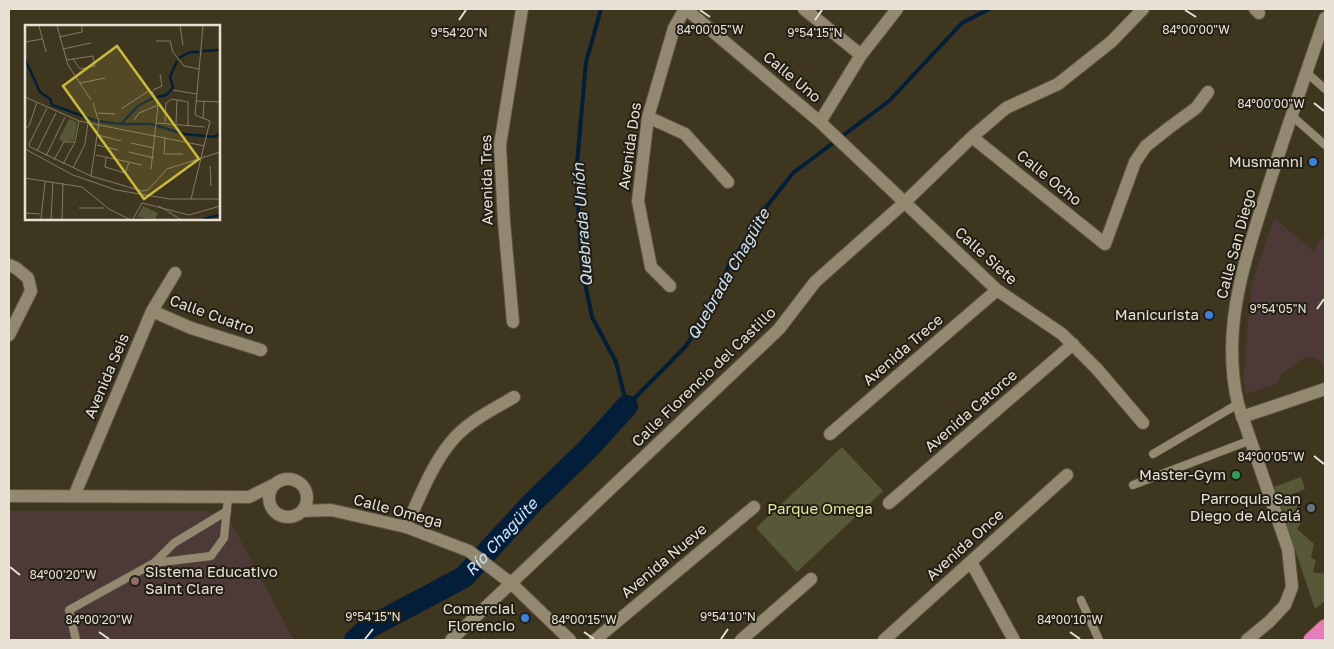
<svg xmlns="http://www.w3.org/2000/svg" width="1334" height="649" font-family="'Golos Text',sans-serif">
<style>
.education{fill:#4d3937}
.green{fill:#565838}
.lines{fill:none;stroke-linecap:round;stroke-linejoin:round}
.stream{stroke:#021e39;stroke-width:4}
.river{stroke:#021e39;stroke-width:22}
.lane-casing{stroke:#5c5440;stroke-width:9}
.street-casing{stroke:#5c5440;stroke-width:14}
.secondary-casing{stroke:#5c5440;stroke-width:14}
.highway-casing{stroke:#5c5440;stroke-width:17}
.lane{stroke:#938970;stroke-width:8}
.street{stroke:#938970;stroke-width:12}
.secondary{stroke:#938970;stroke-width:12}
.highway{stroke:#e87cb6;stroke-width:15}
.ticks{fill:none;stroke:#e7e2d4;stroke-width:2}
.shop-dot{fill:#3f7fe0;stroke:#221e14;stroke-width:2}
.leisure-dot{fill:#2e9e5b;stroke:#221e14;stroke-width:2}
.worship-dot{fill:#6b7280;stroke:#221e14;stroke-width:2}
.education-dot{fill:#8d6e63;stroke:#221e14;stroke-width:2}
.labels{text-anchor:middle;stroke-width:4;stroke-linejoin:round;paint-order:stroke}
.street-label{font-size:15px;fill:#e7e2d4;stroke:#221e14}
.poi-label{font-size:15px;fill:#e7e2d4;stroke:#221e14;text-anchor:end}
.park-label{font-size:15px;fill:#e5e8a1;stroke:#221e14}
.water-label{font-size:16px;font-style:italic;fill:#cee3f8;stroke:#221e14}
.inset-river{fill:none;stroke:#021e39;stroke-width:2.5}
.inset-road{fill:none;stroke:#827b68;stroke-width:1}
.view{fill:#caba3a;fill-opacity:0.15;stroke:#caba3a;stroke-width:2.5}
.inset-edge{fill:none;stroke:#e7e2d4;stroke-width:2.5}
.ticks-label{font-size:12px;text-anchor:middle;fill:#e7e2d4;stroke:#221e14;stroke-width:4;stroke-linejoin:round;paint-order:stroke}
</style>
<rect width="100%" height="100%" fill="#3f3620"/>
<path class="education" d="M1274,218L1314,251L1320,239L1325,238V367L1315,357H1306L1283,373L1276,384L1246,394L1243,378L1252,284Z
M9,511H205L230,521L294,640H9Z"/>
<path class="green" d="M842,447L883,491L797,572L756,528Z
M1301,477L1305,489L1293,494L1302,522L1297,529L1314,544L1311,558L1316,560L1313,572L1325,574V601L1315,609L1274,487Z"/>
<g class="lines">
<path class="stream" d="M601,9L586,62L576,175L582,268L592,317L616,362L627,406
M627,406L685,347L712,308L728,267L767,206L793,173L889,101L962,23L989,9"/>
<path class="river" id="s1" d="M355,640L368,628L464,577L532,503L588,449L627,406"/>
<g class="lane-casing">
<path id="lane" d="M1306,72L1325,89
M1291,115L1325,145
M1153,454L1238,404
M1133,485L1251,440
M154,563L211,556L224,538L228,498
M1081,600L1099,640
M76,640L69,610L154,563L174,543L227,511"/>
</g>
<g class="street-casing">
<path id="street" d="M686,9L820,122L997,290L1062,334L1097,369L1143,423
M804,9L861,55
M1255,9L1259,13
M648,117L685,134L728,182
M820,122L861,55L897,9
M972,137L1105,244L1135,162L1146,146L1170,127L1196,108L1208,92
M9,265L16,268L28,278L31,291L9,335
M670,286L651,267L638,201L648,117L674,28L685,9
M152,311L191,328L261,350
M513,322L504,222L500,145L522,9
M1242,417L1325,389
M830,434L997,290
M74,496L152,311L175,273
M889,503L1073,344
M406,527C419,499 431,466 451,442C467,422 492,410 514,397
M971,562L1014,640
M451,640L779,329L815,282L905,202L972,137L1006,108L1058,84L1111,42L1143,9
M595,640L754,507
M741,640L811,579
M884,640L1067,475
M1247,640L1269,622L1285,605L1292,587L1288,549L1238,404C1220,326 1246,258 1269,184C1287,128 1306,73 1325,18"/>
</g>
<g class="secondary-casing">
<path id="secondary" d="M269 498a19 19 0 1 1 38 0a19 19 0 1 1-38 0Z
M9,496L249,497L275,484
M302,511L331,510L406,527L469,551L512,584L570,640"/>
</g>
<g class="highway-casing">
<path id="highway" d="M1311,640L1325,627"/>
</g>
<use href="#lane" class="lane"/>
<use href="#street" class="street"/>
<use href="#secondary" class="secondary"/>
<use href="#highway" class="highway"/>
</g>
<path class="ticks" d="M700,10L710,17M1185,10L1196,17M459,20L466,10M815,20L822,10M1314,103L1324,111M1317,309L1324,299M1314,456L1324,464M10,567L20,575M99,632L109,639M584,632L594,639M1070,632L1080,639M365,639L373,629M721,639L728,629"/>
<g class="shop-dot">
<circle cx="1313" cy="162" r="5"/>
<circle cx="1209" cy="315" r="5"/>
<circle cx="525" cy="618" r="5"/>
</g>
<circle class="leisure-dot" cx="1236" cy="475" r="5"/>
<circle class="worship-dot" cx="1311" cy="508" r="5"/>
<circle class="education-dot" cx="135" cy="581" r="5"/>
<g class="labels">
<g class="street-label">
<text transform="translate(792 77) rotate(40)" y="5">Calle Uno</text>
<text transform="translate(630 146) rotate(-82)" y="5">Avenida Dos</text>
<text transform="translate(1049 178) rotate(39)" y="5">Calle Ocho</text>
<text transform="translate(487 180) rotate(-91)" y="5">Avenida Tres</text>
<text transform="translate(1236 244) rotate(-75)" y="5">Calle San Diego</text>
<text transform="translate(986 256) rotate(42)" y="5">Calle Siete</text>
<text transform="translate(212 315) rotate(20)" y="5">Calle Cuatro</text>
<text transform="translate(903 350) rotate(-41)" y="5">Avenida Trece</text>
<text transform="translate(107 376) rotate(-67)" y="5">Avenida Seis</text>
<text transform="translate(704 377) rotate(-44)" y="5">Calle Florencio del Castillo</text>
<text transform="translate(971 411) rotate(-41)" y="5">Avenida Catorce</text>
<text transform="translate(398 511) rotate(15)" y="5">Calle Omega</text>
<text transform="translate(965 545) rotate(-42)" y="5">Avenida Once</text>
<text transform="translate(664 561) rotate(-40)" y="5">Avenida Nueve</text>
</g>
<g class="poi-label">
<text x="1303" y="167">Musmanni</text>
<text x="1199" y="320">Manicurista</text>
<text x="1226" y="480">Master-Gym</text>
<text x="1301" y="504">Parroquia San<tspan x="1301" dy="17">Diego de Alcalá</tspan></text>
<text x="145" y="577" text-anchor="start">Sistema Educativo<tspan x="145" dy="17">Saint Clare</tspan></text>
<text x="515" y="614">Comercial<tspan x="515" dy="17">Florencio</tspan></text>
</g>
<g class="park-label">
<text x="820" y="514">Parque Omega</text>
</g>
<g class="water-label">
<text transform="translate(582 225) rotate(-94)" y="6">Quebrada Unión</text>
<text transform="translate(728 274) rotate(-60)" y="6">Quebrada Chagüite</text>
<text dy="6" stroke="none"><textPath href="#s1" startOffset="181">Río Chagüite</textPath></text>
</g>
</g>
<g transform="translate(25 25)">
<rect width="195" height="195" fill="#3f3620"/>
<path d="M44,94L52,97L49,115L38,117L34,114ZM118,181L133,188L130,194L112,192Z" fill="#565838"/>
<path class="inset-river" d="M178,26L195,25M154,33L165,27H174M0,34L15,67L25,74L27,80L72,96L96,99M132,72L141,70L148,63L145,52L152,36M128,73L113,81L96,99H126L159,109L189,112L195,109M178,194L195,190"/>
<path class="inset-road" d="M14,1L21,27M32,1L43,40L66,75M155,1L158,20M34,12L57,7V1M131,16H145L148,27L159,41L174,44M0,17L17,14M38,24L66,18M41,35L48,34L68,31L70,41L55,44L48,34M55,58L80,53M128,65L137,61L135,49M148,65L172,69M0,72L54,96L180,121M171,76L195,77M22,83L4,119L5,122L66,151L117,166L123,165L142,144L195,127M96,84L125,65M73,88L90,89M178,94L179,77M109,95L114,88L133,80M140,97L141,78L147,74L163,77V100M132,98L180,102M151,98L152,75M0,103L4,101L12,77M73,110L96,116M140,112L139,129H158M106,118L129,123M72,120L93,125M0,124L48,150L91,165L145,174H195M12,126L31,88M104,127L129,133M71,130L117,140M21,131L40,92M81,133L80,142L100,148L104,138M29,135L39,117H50M38,139L50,117L54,96M185,141L186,161M48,143L60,119L63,98M126,144L133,80L127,66M66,151L74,97L68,78M0,153L57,162L84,184L104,194M166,174L185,96L170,90L178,1M134,181L155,194M54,183H79M0,188L15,189M16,194L20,157M26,194L28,157M37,194L38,158M108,194L117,178L164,190L195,181"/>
<path class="view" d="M92,21L174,134L119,174L38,61Z"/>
<rect width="195" height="195" class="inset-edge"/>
</g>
<g class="ticks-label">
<text x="710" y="34">84°00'05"W</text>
<text x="1196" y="34">84°00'00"W</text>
<text x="459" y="37">9°54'20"N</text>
<text x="815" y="37">9°54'15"N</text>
<text x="1271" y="108">84°00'00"W</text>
<text x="1278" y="313">9°54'05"N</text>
<text x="1271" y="461">84°00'05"W</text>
<text x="63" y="579">84°00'20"W</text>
<text x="373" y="621">9°54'15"N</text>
<text x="728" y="621">9°54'10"N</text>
<text x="99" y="624">84°00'20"W</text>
<text x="584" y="624">84°00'15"W</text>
<text x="1070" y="624">84°00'10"W</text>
</g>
<rect width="1334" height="649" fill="none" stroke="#e7e2d4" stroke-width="20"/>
</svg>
